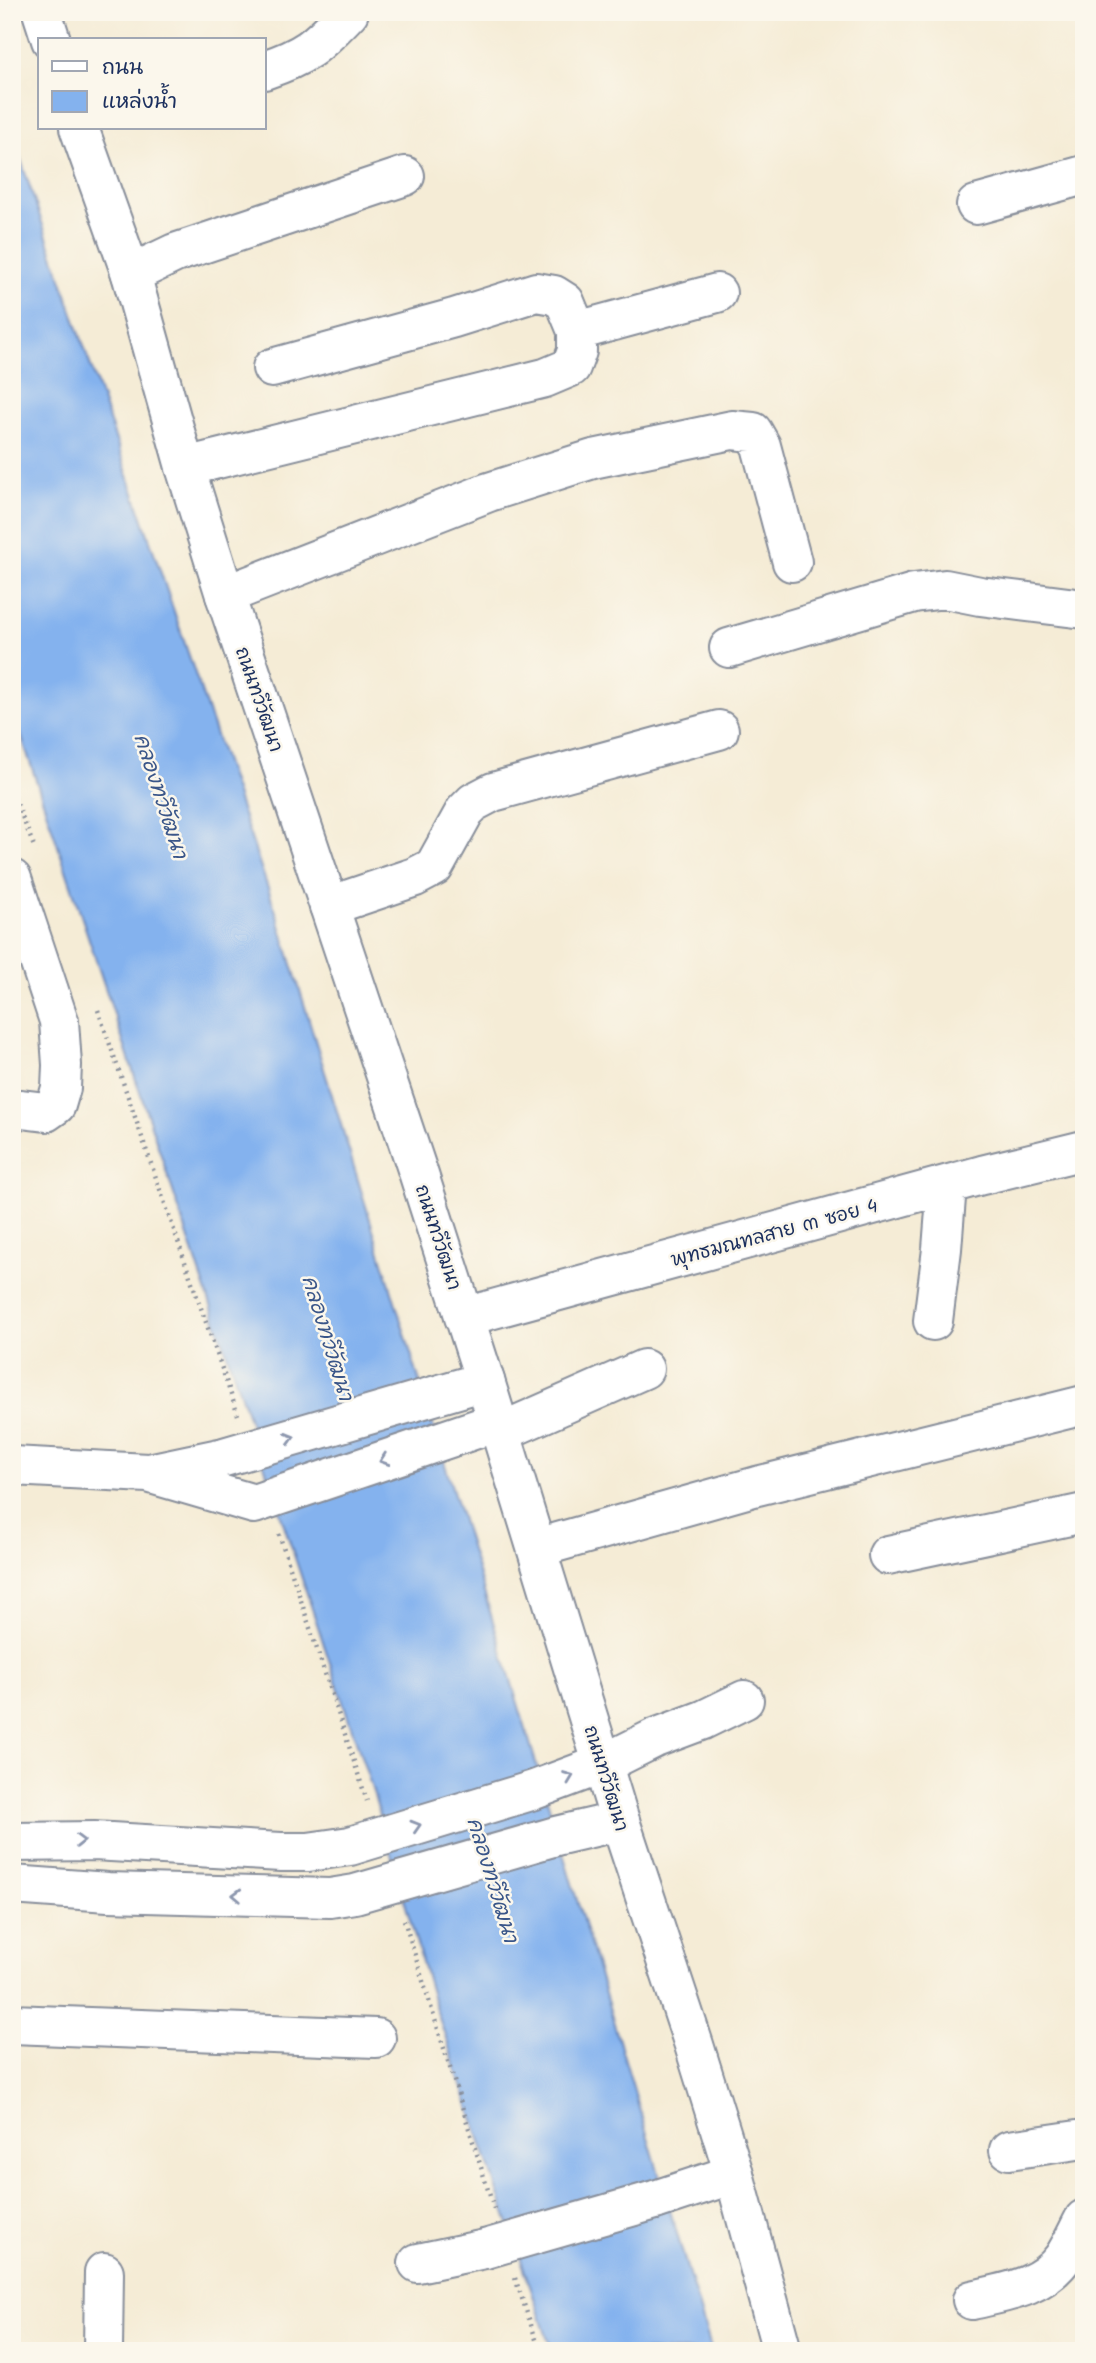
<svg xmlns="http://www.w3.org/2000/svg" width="1096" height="2363" font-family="Kalam,'Playpen Sans Thai',sans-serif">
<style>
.water{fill:#84b2ee;stroke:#5070a6;stroke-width:2}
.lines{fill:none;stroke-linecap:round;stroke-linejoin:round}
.minor-casing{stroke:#888e9a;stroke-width:42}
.major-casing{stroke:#888e9a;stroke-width:42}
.path{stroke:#888e9a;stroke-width:4.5;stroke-dasharray:2 5;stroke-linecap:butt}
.minor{stroke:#fff;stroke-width:38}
.major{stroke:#fff;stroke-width:38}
.minor-bridge-casing{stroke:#888e9a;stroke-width:42;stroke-linecap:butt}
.minor-bridge{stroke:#fff;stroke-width:38}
.oneway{stroke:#8d97ae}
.labels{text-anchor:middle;stroke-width:5;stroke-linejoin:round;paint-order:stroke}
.street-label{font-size:19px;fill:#1b2f5e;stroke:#fbf7ec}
.water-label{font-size:21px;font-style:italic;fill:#3a5689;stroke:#fbf7ec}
</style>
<rect width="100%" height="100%" fill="#fbf7ec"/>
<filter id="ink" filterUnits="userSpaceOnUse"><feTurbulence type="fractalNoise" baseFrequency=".0143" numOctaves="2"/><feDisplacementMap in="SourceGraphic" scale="14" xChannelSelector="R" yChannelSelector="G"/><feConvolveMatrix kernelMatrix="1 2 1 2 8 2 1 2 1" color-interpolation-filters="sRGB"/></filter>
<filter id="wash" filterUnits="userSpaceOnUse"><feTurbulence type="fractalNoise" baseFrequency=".00686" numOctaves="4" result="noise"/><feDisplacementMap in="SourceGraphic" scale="28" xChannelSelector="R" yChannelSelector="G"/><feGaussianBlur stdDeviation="1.57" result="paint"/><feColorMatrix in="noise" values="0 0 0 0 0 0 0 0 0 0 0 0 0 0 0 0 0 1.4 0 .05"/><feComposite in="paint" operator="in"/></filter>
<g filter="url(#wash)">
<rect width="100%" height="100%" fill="#f5ecd6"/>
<path class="water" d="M12,134L276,912L524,1723L712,2351H552L433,2000L374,1795L12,708Z"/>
</g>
<g filter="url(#ink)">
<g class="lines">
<g class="minor-casing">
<path id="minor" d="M264,70C309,55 317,45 349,12
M976,205L1084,175
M131,274L175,253L405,176
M577,331L717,293
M185,467L545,378L571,367L577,351V331L565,302L554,295L536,292L454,318L272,368
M225,595L489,492L593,459L732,430L753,432L761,446L792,562
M729,648L914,593L945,589L980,596L1084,609
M12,879L59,1021L62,1065L61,1088L56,1105L46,1112L21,1109
M329,906L415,877L434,867L465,811L474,802L493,792L719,730
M464,1317L982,1175L1084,1150
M933,1321L942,1249L947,1185
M501,1432L644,1369
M12,1466L148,1473L254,1504L497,1422
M153,1472L224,1457L485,1381
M537,1548L757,1486L1084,1405
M888,1555L1084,1513
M12,1842L94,1841L281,1852H308L350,1846L534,1790L603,1764L655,1738L703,1720L744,1700
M12,1885L108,1892L330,1898L355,1894L556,1836L620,1821
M12,2024L376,2038
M1009,2150L1084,2139
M655,2200L734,2174
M418,2263L485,2249
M972,2300C1006,2292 1041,2288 1063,2258C1071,2246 1077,2232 1084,2219
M103,2351L104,2272"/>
</g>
<g class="major-casing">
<path id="major" d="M42,12L51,40
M79,128L131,274L185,467L225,595L418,1172L485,1381L620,1821L694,2045L734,2174L782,2351"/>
</g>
<path class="path" d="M12,791L35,849
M98,1010L238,1415
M279,1534L367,1801
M404,1920L494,2209
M515,2278L540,2351"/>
<use href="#minor" class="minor"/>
<use href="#major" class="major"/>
<g class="minor-bridge-casing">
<path id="minor-bridge" d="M485,2249L655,2200"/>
</g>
<use href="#minor-bridge" class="minor-bridge"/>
</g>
<defs><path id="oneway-chevron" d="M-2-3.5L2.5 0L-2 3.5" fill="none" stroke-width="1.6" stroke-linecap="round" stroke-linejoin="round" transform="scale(1.75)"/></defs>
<g class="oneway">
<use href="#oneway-chevron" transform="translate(290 1438) rotate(-16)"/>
<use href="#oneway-chevron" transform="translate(384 1460) rotate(161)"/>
<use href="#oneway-chevron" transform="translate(569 1777) rotate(-21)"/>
<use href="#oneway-chevron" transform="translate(416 1826) rotate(-17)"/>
<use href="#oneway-chevron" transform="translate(80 1841) rotate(-1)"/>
<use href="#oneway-chevron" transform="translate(237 1895) rotate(-178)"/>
</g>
</g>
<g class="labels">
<g class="street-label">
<text transform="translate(260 699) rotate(71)" y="7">ถนนทวีวัฒนา</text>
<text transform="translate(774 1232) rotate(-15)" y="7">พุทธมณทลสาย ๓ ซอย 4</text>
<text transform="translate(439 1237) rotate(72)" y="7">ถนนทวีวัฒนา</text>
<text transform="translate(607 1778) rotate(73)" y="7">ถนนทวีวัฒนา</text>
</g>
<g class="water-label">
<text transform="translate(161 796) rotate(72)" y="7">คลองทวีวัฒนา</text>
<text transform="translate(328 1338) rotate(73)" y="7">คลองทวีวัฒนา</text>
<text transform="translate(493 1880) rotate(73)" y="7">คลองทวีวัฒนา</text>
</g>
</g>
<rect width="1096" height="2363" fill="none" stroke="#fbf7ec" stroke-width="42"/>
<rect x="38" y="38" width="228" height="91" fill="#fbf7ec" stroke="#a1a7b3" stroke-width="2"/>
<rect x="52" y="61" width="35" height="10" fill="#ffffff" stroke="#a1a7b3" stroke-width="2"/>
<text x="102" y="74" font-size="21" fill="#1b2f5e">ถนน</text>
<rect x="52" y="91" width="35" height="21" fill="#84b2ee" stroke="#a1a7b3" stroke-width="2"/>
<text x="102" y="108" font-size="21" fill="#1b2f5e">แหล่งน้ำ</text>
</svg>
